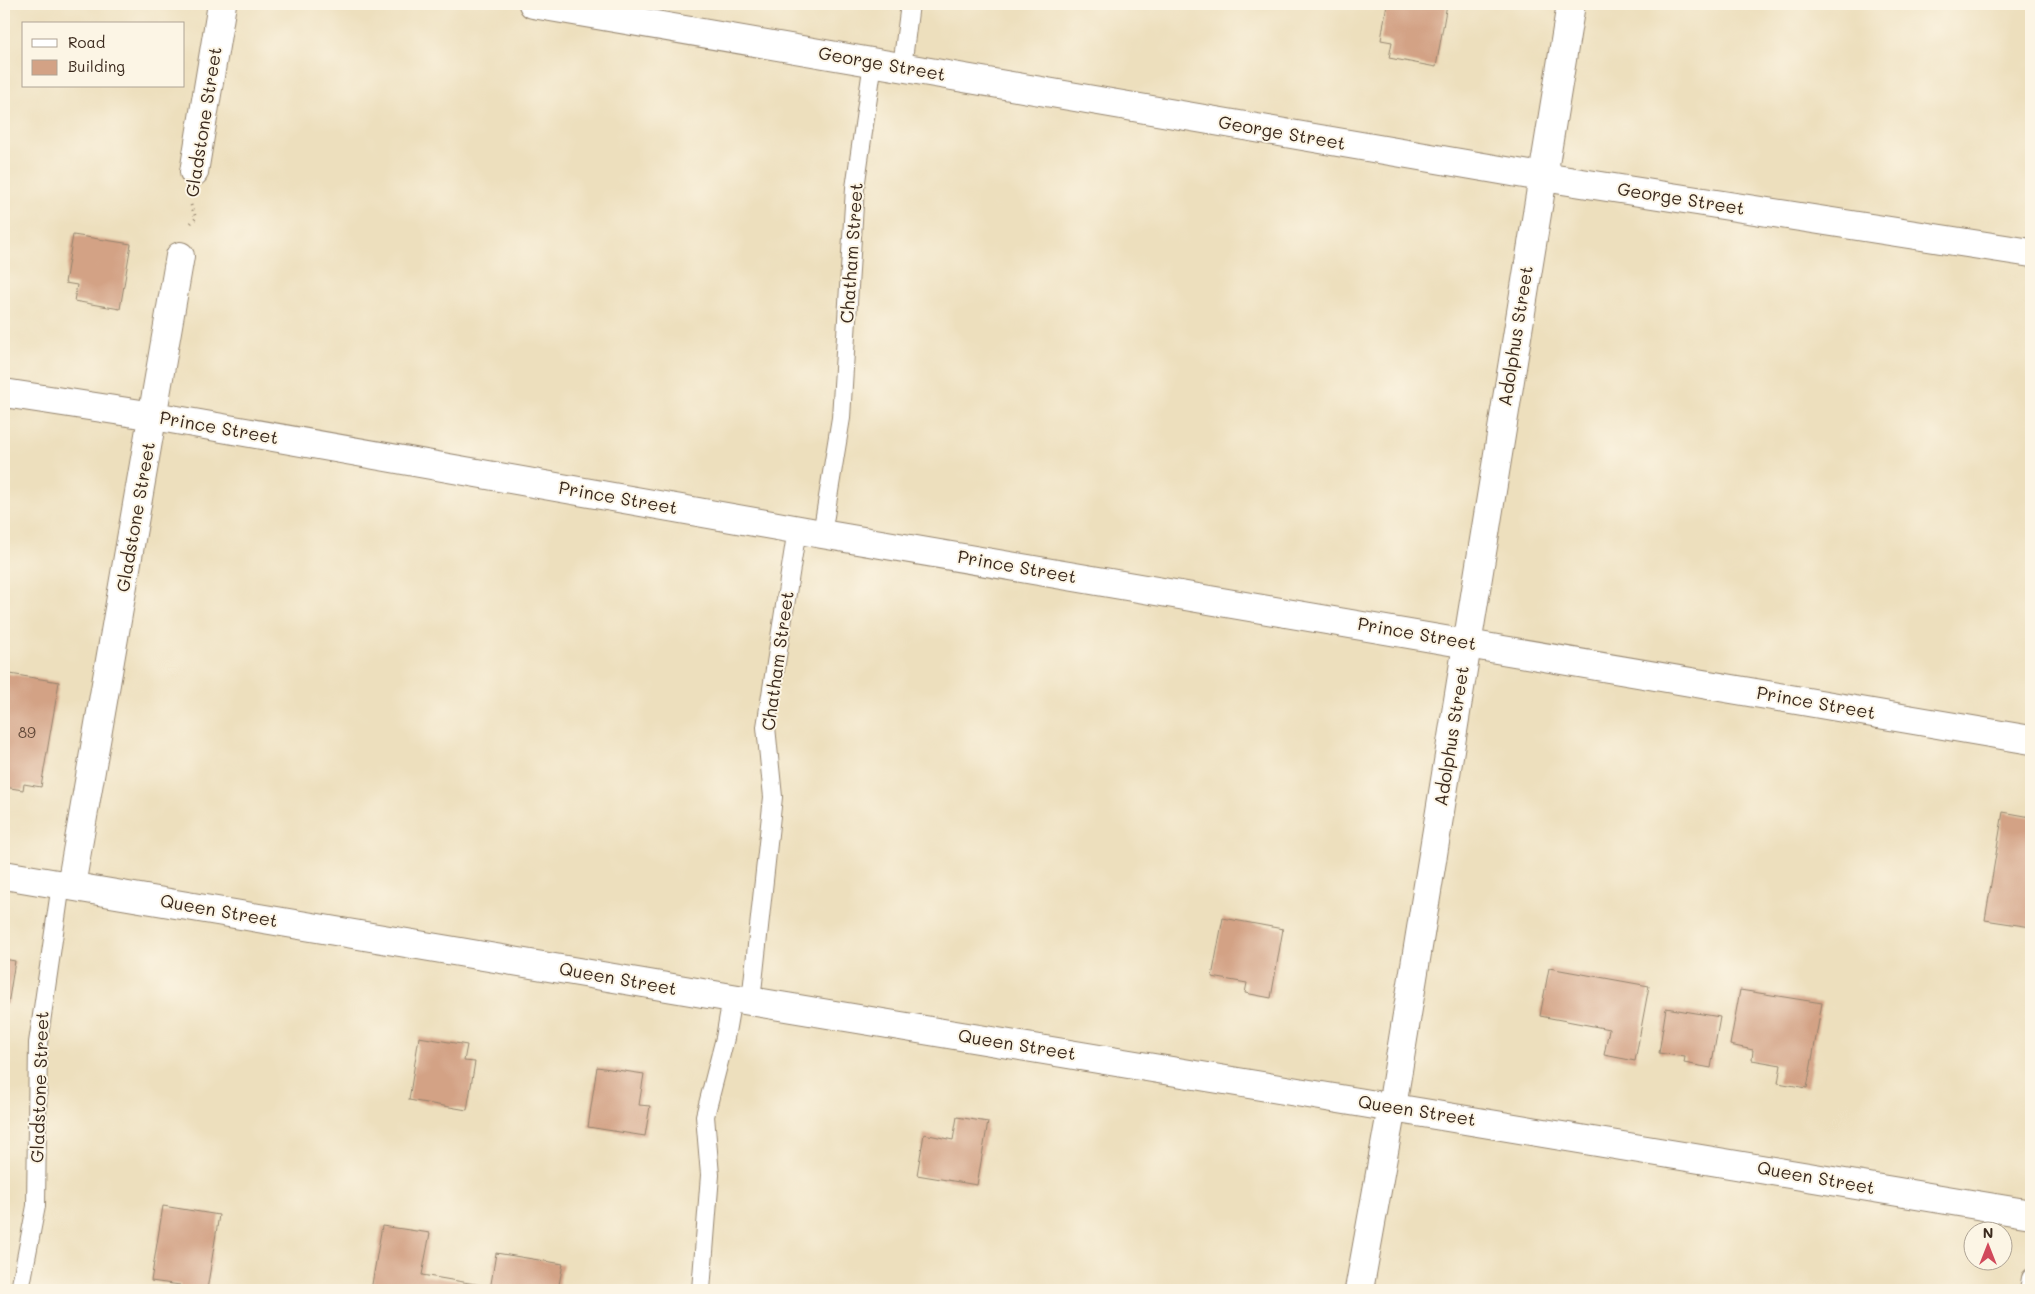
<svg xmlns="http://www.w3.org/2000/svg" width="2035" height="1294" font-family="Mali,sans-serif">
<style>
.building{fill:#d3a285}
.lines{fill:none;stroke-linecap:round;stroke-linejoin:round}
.service-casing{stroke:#94846e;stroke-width:20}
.minor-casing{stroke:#94846e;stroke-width:30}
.path{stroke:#94846e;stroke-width:3;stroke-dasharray:1 4;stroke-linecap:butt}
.service{stroke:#fff;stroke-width:18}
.minor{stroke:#fff;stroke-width:28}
.labels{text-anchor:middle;stroke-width:4;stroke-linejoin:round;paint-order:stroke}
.number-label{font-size:15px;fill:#614838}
.street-label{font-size:18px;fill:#3b2a1e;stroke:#fcf5e5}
</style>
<rect width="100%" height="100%" fill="#fcf5e5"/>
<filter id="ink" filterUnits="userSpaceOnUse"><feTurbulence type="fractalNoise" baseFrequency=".02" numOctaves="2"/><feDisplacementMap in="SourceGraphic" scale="10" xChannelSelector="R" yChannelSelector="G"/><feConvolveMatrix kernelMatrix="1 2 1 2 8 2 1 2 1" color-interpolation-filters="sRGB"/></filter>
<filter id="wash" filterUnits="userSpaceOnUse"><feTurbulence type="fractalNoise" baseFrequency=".0096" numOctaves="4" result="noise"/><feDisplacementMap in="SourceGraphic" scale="20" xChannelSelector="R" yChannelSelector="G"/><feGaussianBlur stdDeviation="1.12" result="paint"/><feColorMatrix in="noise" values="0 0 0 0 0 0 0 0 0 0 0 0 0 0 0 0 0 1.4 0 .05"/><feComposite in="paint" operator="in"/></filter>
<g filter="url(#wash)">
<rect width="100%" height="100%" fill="#eddfbd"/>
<g id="blocks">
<path class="building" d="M1387,4H1447L1436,67L1389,58L1392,42L1381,40Z
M73,235L131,244L120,309L74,301L77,285L65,283Z
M4,673L59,682L41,787L24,784L23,790L4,787Z
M2003,812L2031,817V927L1985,920Z
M1223,918L1283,929L1271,998L1245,993L1247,983L1212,977Z
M4,959L15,961L8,1005L4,1004Z
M1549,968L1649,986L1635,1061L1604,1055L1609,1029L1540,1016Z
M1740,990L1822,1003L1807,1088L1778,1083L1781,1065L1752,1060L1753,1050L1730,1045Z
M1666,1008L1720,1017L1711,1068L1684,1063L1685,1057L1659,1053Z
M419,1037L467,1045L464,1061L475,1062L467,1110L409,1100Z
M597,1067L644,1074L639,1105L650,1106L645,1136L588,1127Z
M957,1117L988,1122L977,1185L917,1175L924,1134L953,1140Z
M163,1206L219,1215L207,1290H180V1285L151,1281Z
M382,1226L430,1233L422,1275L481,1285L480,1290H371Z
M496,1253L563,1264L558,1290H490Z"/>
</g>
</g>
<g filter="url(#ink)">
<use href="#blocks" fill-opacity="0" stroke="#94846e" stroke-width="1"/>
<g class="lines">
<g class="service-casing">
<path id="service" d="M902,67L910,4
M822,534L841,418L855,188L873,62
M751,1001L773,797L766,727L797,529
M20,1290L36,1206L38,1043L61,884
M701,1290L710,1175L705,1116L725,1038L732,998
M2029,1290L2031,1278"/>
</g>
<g class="minor-casing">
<path id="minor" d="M533,4L1524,174L2031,253
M194,172L222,4
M4,393L154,416L822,534L2031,740
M4,875L732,998L2031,1214
M71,886L180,256
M1359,1290L1392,1107L1571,4"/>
</g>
<path class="path" d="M191,205L196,218L191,223"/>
<use href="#service" class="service"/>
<use href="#minor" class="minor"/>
</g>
</g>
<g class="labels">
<g class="number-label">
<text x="27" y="738">89</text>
</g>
<g class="street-label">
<text transform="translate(882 64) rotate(10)" y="6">George Street</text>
<text transform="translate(204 122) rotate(-81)" y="6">Gladstone Street</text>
<text transform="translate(1282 133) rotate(10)" y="6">George Street</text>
<text transform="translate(1681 199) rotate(9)" y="6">George Street</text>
<text transform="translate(852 253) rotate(-86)" y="6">Chatham Street</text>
<text transform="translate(1516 336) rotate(-81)" y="6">Adolphus Street</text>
<text transform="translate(219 428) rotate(10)" y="6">Prince Street</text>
<text transform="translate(618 498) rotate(10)" y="6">Prince Street</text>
<text transform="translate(136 517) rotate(-80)" y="6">Gladstone Street</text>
<text transform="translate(1017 567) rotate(10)" y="6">Prince Street</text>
<text transform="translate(1417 634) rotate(10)" y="6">Prince Street</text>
<text transform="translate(778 661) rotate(-82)" y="6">Chatham Street</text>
<text transform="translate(1816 703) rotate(10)" y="6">Prince Street</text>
<text transform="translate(1452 736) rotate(-81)" y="6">Adolphus Street</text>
<text transform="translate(219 911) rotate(10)" y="6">Queen Street</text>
<text transform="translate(618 979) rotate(10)" y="6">Queen Street</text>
<text transform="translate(1017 1045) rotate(9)" y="6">Queen Street</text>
<text transform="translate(40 1087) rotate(-88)" y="6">Gladstone Street</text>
<text transform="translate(1417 1111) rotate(9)" y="6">Queen Street</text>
<text transform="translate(1816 1178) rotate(10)" y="6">Queen Street</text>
</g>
</g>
<rect width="2035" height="1294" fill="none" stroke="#fcf5e5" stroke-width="20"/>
<rect x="22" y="22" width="162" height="65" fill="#fcf5e5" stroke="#afa495"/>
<rect x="32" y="39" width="25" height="8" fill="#ffffff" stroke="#afa495"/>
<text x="68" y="48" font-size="15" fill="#3b2a1e">Road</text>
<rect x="32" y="60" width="25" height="15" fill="#d3a285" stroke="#afa495"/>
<text x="68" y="72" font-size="15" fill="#3b2a1e">Building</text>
<g transform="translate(1988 1246)"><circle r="24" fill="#fcf5e5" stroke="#afa495"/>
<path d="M0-4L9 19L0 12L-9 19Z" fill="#d1495b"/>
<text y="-8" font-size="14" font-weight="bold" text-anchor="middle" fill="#3b2a1e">N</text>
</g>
</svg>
